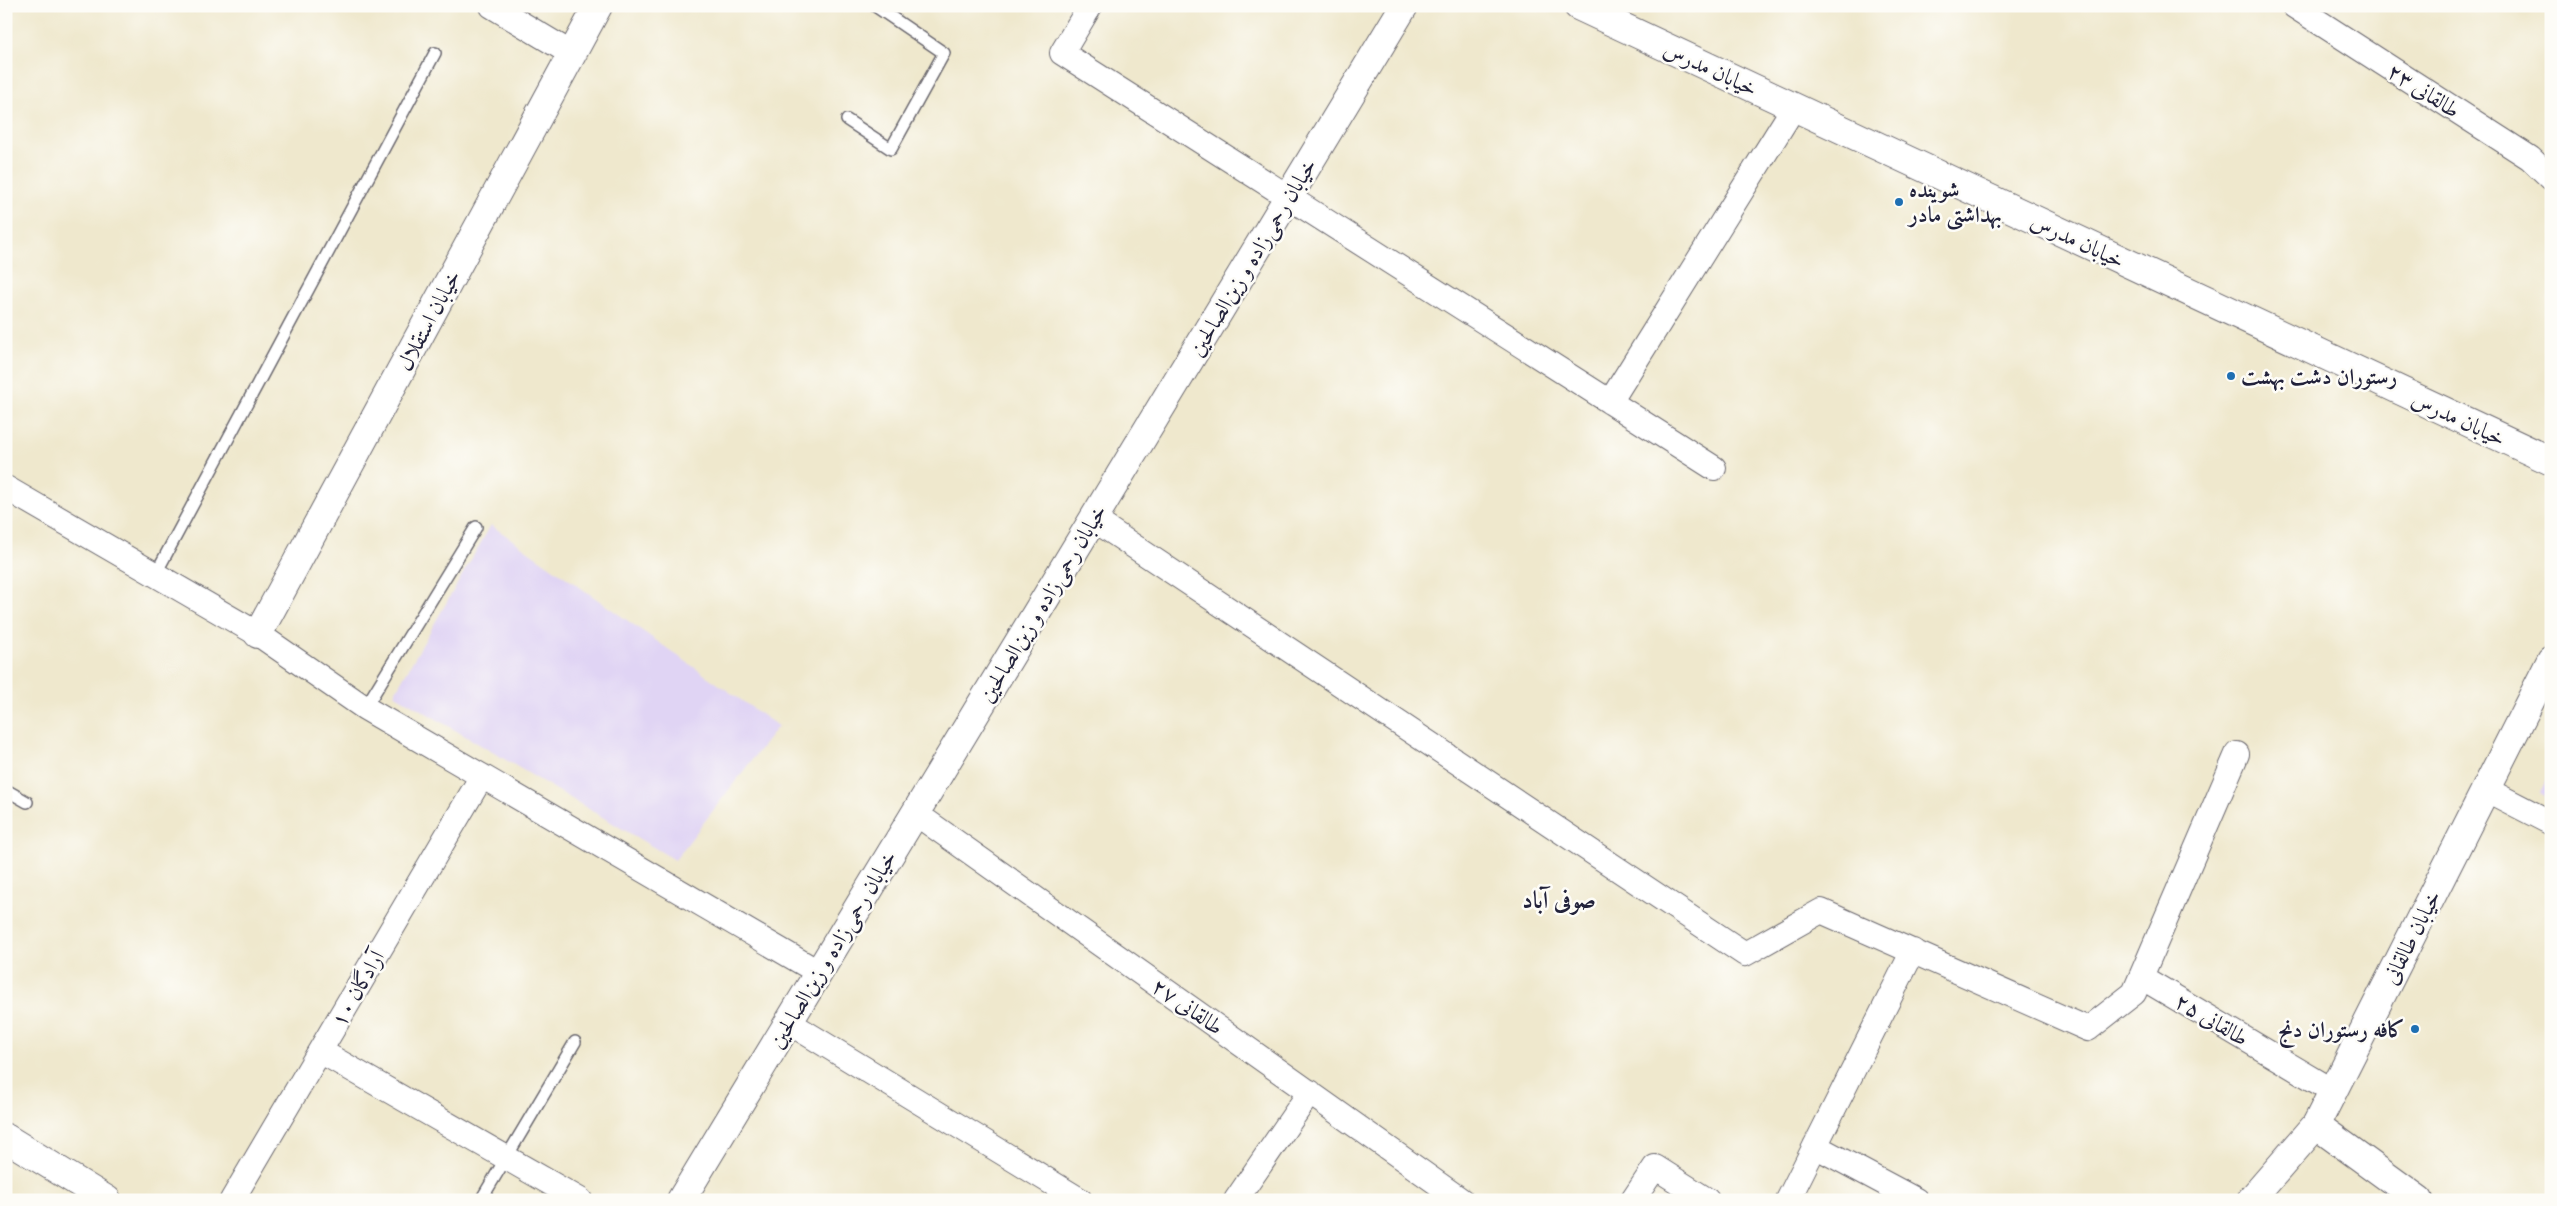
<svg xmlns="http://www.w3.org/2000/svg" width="2557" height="1206" font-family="'EB Garamond',Amiri,serif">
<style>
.built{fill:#e0d4f4}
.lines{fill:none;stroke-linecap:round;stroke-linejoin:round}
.lane-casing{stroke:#6a676e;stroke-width:14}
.street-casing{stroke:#6a676e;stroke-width:26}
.secondary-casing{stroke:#6a676e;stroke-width:30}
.primary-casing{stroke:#6a676e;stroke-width:30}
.lane{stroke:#fff;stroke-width:11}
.street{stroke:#fff;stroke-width:24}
.secondary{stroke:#fff;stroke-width:28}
.primary{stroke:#fff;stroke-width:28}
.poi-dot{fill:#1f6fb2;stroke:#fdfcf7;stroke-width:2}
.labels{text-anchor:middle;stroke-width:5;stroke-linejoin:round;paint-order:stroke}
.street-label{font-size:22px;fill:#22223b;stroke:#fdfcf7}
.poi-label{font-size:22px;font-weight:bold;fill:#22223b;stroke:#fdfcf7;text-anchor:start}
.neighbourhood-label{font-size:24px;font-weight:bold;fill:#22223b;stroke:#fdfcf7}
</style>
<rect width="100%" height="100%" fill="#fdfcf7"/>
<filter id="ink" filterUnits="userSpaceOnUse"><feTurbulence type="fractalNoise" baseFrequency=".02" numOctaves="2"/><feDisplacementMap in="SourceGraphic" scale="10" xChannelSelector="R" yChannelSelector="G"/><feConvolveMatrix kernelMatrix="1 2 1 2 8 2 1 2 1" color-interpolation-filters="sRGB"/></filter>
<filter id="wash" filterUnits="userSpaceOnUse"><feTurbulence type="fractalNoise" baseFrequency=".0096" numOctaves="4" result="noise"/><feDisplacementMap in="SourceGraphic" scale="20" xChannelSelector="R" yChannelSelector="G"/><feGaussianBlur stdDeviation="1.12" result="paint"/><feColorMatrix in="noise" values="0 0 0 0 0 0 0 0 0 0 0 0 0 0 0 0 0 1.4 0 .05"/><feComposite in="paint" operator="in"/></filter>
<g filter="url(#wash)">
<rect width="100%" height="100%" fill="#efe8cd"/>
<path class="built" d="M491,525L778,726L675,860L394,694Z
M2551,772V799L2540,793Z"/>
</g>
<g filter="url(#ink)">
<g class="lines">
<g class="lane-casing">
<path id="lane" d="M847,120L891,149L944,53L875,6
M155,575L435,53
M365,708L476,527
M6,790L27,802
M481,1200L575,1042"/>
</g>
<g class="street-casing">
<path id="street" d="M492,6L572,54
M1090,6L1062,53L1714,468
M2294,6L2530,158L2551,178
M1610,402L1794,107
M6,488L258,634L365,708L818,972
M1093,519L1745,954L1821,911L2088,1029L2134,993L2237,754
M2485,789L2551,823
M915,813L1461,1200
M2141,977L2333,1091
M788,1022L1080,1200
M320,1051L580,1200
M1815,1146L1916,1200
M232,1200L482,776
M1236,1200L1310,1092
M1633,1200L1655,1167L1707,1200
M1788,1200L1913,951"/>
</g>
<g class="secondary-casing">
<path id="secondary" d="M1578,6L2551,461
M258,634L598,6
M2316,1125L2419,1200
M6,1138L107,1200
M681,1200L1404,6"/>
</g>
<g class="primary-casing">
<path id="primary" d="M2251,1200L2316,1125L2551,660"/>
</g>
<use href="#lane" class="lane"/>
<use href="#street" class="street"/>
<use href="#secondary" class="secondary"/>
<use href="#primary" class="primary"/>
</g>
</g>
<g class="poi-dot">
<circle cx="1899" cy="202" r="5"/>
<circle cx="2231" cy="376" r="5"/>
<circle cx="2415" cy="1029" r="5"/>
</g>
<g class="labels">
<g class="street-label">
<text transform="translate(1711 68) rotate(25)" y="8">خیابان مدرس</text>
<text transform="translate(2424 90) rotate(33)" y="8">طالقانی ۲۳</text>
<text transform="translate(2078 240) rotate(25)" y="8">خیابان مدرس</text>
<text transform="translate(1252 257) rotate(-59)" y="8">خیابان رحمی‌زاده و زین‌الصالحین</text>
<text transform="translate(428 320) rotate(-62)" y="8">خیابان استقلال</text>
<text transform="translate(2459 418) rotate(25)" y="8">خیابان مدرس</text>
<text transform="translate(1042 603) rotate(-59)" y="8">خیابان رحمی‌زاده و زین‌الصالحین</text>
<text transform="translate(2411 937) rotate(-63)" y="8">خیابان طالقانی</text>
<text transform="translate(832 949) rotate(-59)" y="8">خیابان رحمی‌زاده و زین‌الصالحین</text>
<text transform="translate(357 988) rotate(-60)" y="8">آرادگان ۱۰</text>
<text transform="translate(1188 1006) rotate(35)" y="8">طالقانی ۲۷</text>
<text transform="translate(2212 1019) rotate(31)" y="8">طالقانی ۲۵</text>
</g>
<g class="poi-label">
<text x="1909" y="197">شوینده<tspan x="1909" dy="25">بهداشتی مادر</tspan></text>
<text x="2241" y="384">رستوران دشت بهشت</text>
<text x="2405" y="1037" text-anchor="end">کافه رستوران دنج</text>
</g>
<g class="neighbourhood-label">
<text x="1559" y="908">صوفی آباد</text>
</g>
</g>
<rect width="2557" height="1206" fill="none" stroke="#fdfcf7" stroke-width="25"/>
</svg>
